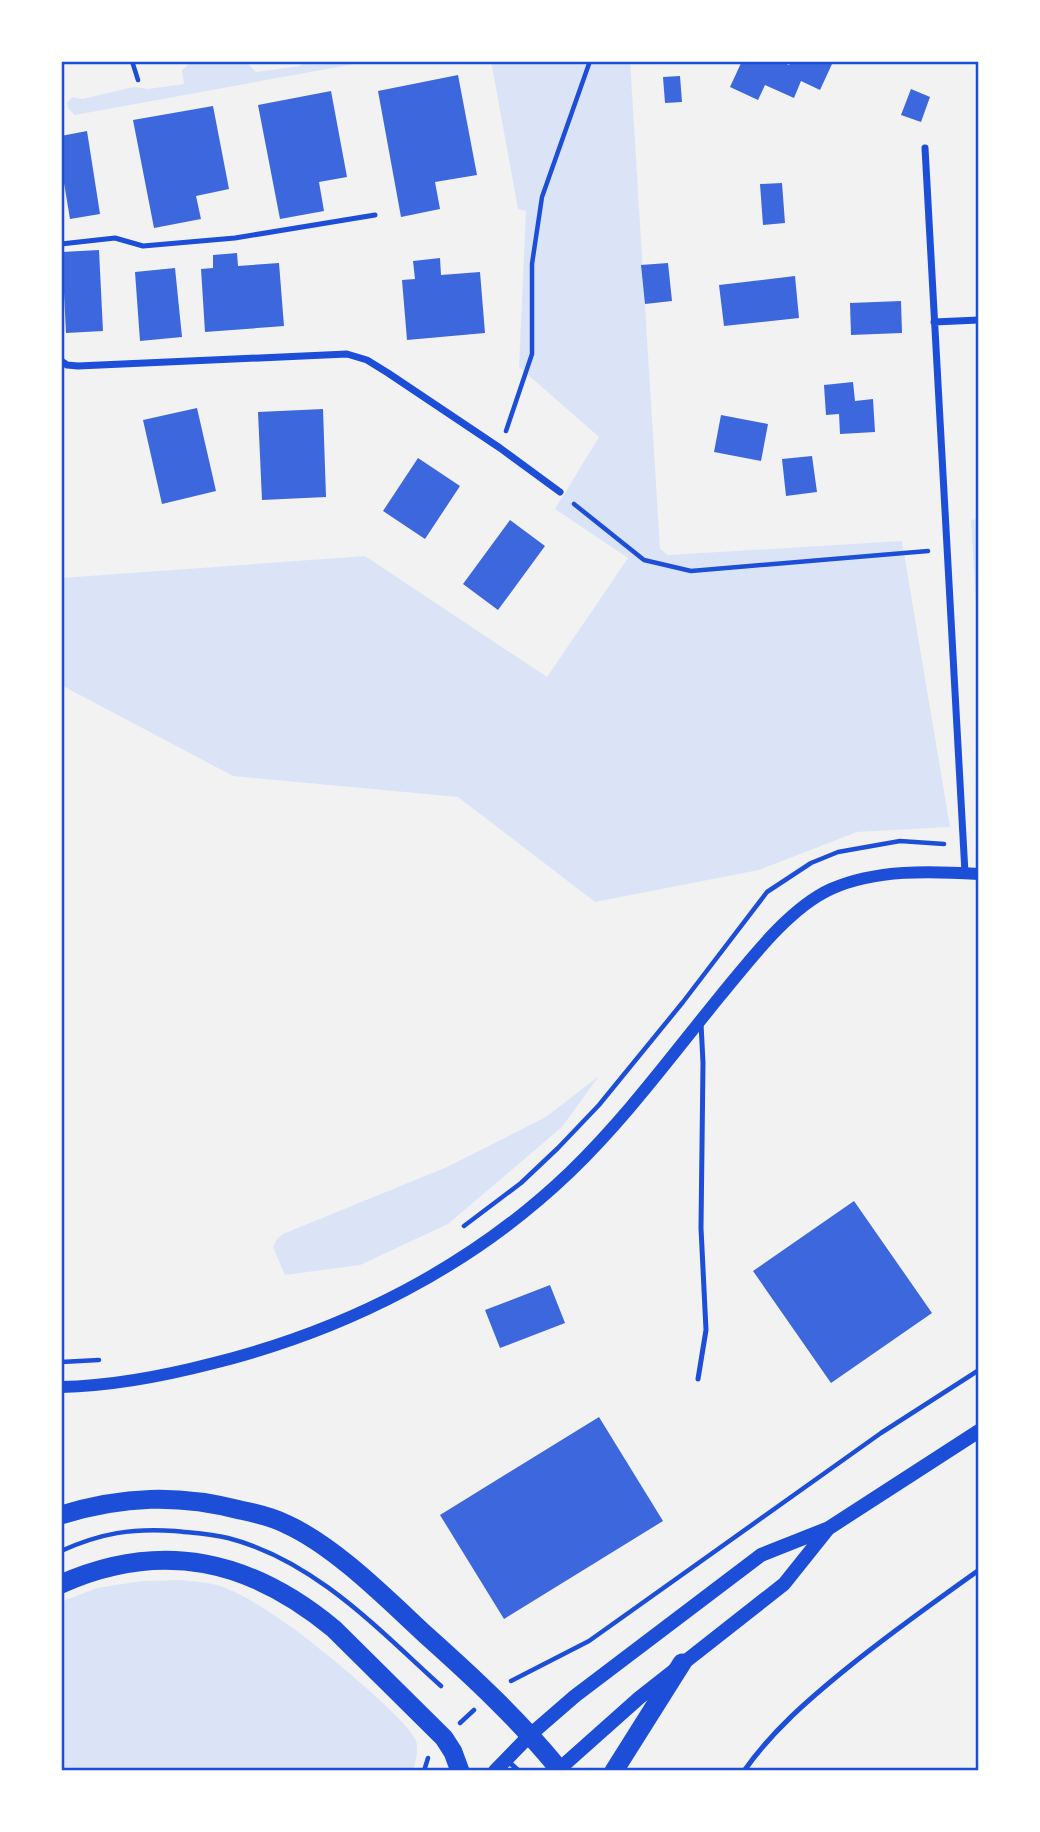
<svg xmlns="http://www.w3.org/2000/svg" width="1040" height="1832" font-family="Bitter,serif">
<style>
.green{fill:#dbe4f7}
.building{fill:#3d67dc}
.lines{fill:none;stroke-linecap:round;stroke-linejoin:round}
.path{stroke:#1d4ed8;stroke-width:4.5}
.service{stroke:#1d4ed8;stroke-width:5}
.minor{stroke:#1d4ed8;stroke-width:7}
.tertiary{stroke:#1d4ed8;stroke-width:12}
.secondary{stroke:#1d4ed8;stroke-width:14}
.trunk{stroke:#1d4ed8;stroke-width:19}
.neatline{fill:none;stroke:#1d4ed8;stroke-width:2.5}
</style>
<rect width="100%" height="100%" fill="#f2f2f2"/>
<path class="green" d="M192,61H245L256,72L300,66L304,61H371L75,115L68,108L67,102L73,97L82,99L134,87L148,89L184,84L182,70Z
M491,61H630L660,549L668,555L902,541L950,827L857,832L759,870L595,902L458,797L233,776L61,685V578L365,556L547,677L628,558L555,509L599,437L519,367L526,211L518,209Z
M979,519V651L971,520Z
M599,1076L562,1127L448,1224L360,1265L285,1275L273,1247L277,1239L283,1234L447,1167L546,1117Z
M181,1580C194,1582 210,1582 223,1587C249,1597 274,1615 297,1631C318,1647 414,1723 417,1744C418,1753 415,1763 413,1771H61V1602L97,1588L142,1581Z"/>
<path class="building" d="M742,61H780L789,65L791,61H826L832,64L820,90L801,81L794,98L765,85L758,100L730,87Z
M458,75L477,175L435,182L440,209L401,217L378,91Z
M680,76L682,102L665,103L663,77Z
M911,89L930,97L921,122L901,115Z
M331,91L347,177L319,182L324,211L280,219L258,105Z
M213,106L229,189L196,196L201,219L154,228L133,120Z
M87,131L100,214L70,219L61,165V136Z
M782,183L785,223L763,225L760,184Z
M99,250L103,331L66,333L62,252Z
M237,253L238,266L279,263L284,326L205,332L201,269L213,268V255Z
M440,258L441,275L480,272L485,333L407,340L402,280L415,279L413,261Z
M668,263L672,301L645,304L641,265Z
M175,268L182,337L140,341L135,272Z
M795,276L799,318L724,326L719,285Z
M901,301L902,333L851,335L850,303Z
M853,382L855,401L873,399L875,432L840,434L839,414L826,415L824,385Z
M197,408L216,491L162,504L143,420Z
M323,409L326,497L262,500L258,412Z
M721,415L768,424L761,461L714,452Z
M812,456L817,492L786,496L782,459Z
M418,458L460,486L425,539L383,511Z
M510,520L545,546L498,610L463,584Z
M854,1201L932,1313L831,1383L753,1271Z
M550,1285L565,1323L500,1348L485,1310Z
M599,1417L663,1521L504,1619L440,1515Z"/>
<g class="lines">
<path class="path" d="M132,61L138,80
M506,431L532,354V264L542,197L590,61
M574,504L644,560L691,571L928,551
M464,1226L521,1183L558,1148L599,1105L683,1002L767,892L811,863L838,852L900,841L944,844
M61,1362L99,1360
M61,1551C101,1533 132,1528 175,1531C193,1533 211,1534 228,1538C314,1560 378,1629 441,1686
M511,1681L589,1641L881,1433L979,1370
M460,1723L474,1710
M424,1771L428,1758"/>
<path class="service" d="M61,244L115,238L143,246L235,238L375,215
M698,1379L706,1330L701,1228L703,1063L701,1023
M508,1761L519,1771
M744,1771C772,1731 808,1700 846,1669C889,1634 934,1602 979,1570"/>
<path class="minor" d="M925,148L965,873
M934,322L979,320
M61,361L67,365L78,366L347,354L367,360L388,373L500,448L560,492"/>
<path class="tertiary" d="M61,1387C113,1386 164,1376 214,1363C346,1330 471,1267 570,1172C626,1118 672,1055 721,995C750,960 789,908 831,889C876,869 931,871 979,874"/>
<path class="secondary" d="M495,1771L530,1735L575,1696L761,1555L829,1528L979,1431
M557,1771L639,1698L784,1584L828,1529"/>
<path class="trunk" d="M61,1515C123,1496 178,1494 240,1510C255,1513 272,1517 286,1524C335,1546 387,1599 427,1636C474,1678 519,1720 559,1769
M61,1584C162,1539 251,1560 334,1629L444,1738L453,1752L460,1771
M614,1771L682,1663"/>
</g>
<rect width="1040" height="1832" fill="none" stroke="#ffffff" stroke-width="126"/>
<rect x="63" y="63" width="914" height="1706" class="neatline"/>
</svg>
